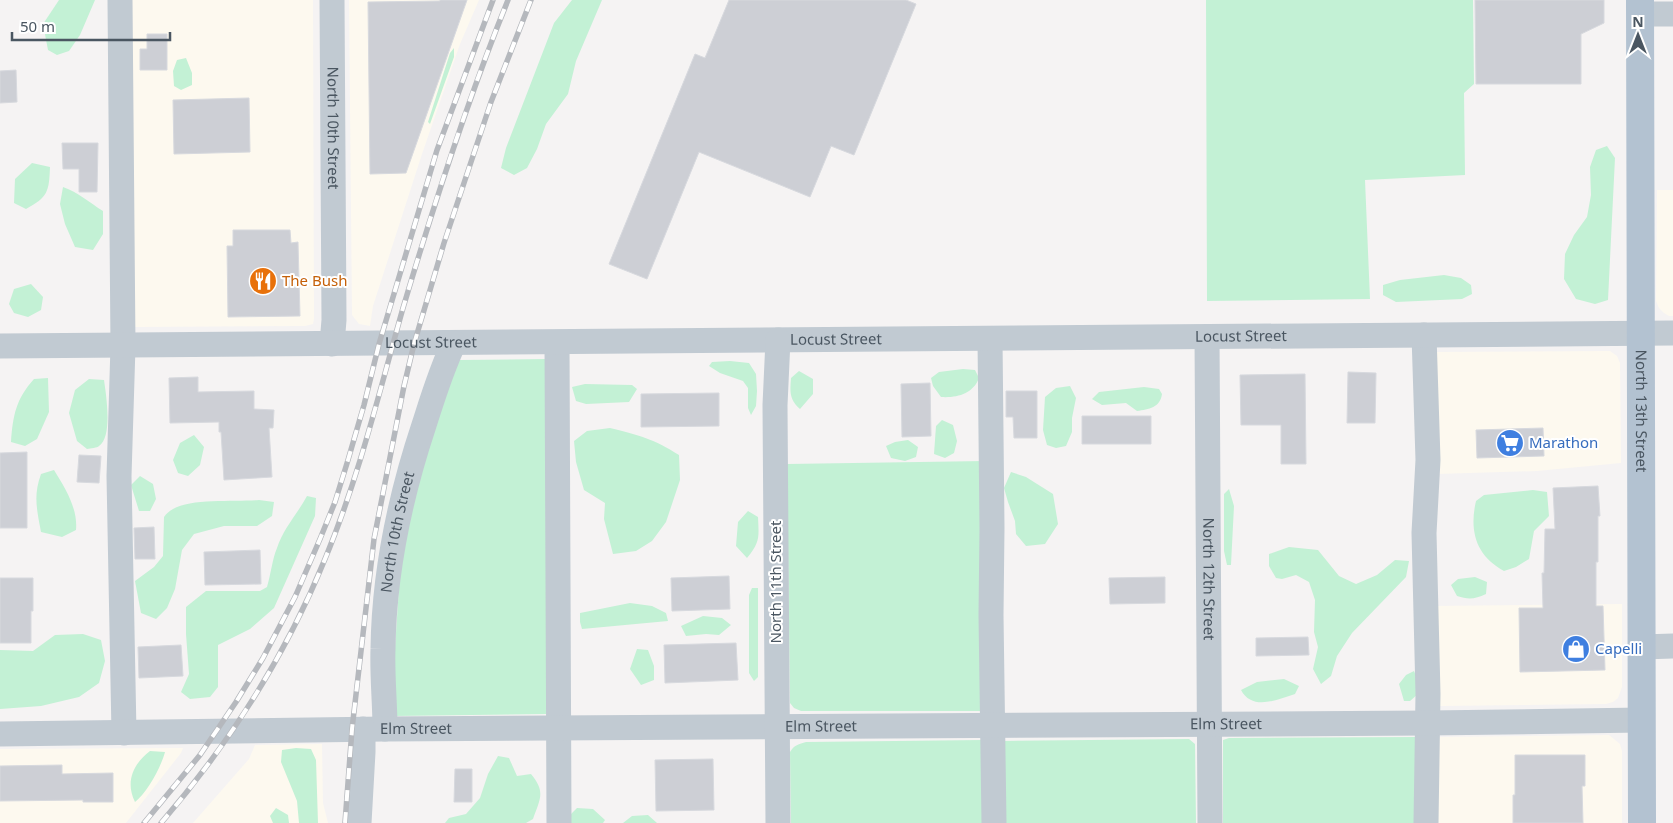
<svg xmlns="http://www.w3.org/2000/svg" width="1673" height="823" font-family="'Noto Sans',sans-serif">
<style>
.commercial{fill:#fdf9ef}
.green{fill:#c3f1d5}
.building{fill:#cdcfd5;stroke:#d7d9de}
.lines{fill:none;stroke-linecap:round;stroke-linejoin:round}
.minor{stroke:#c1cad2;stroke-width:25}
.major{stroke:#b3c2d1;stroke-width:28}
.rail-casing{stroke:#b5b8bd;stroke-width:5.5}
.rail{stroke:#fff;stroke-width:4;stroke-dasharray:11;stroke-linecap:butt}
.labels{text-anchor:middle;stroke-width:4;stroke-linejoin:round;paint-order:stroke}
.street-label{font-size:15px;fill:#4a5661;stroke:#fff}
.food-label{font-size:15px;fill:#c56008;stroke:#fff;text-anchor:start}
.shop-label{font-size:15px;fill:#366cbe;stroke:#fff;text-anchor:start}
</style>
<rect width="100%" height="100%" fill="#f5f3f3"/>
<path class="commercial" d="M125,0H313L314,319L313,324L305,326L132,327Z
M349,0H479L460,44L422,154L373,306L370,326L359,324L352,315Z
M1657,190H1673V316H1669L1664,313L1659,308L1656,301Z
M1610,351L1617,356L1620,363L1621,463L1537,471L1437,474L1434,352Z
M1622,604V687L1618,698L1613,702L1606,704L1440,706L1432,606Z
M1609,735L1620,744L1622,751V823H1430L1439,737Z
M322,744L323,803L328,823H193L249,759L255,745Z
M183,748L181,753L126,823H0V749Z"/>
<path class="green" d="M59,0H95L80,35L69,51L57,55L48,50L43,24Z
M572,0H602L576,61L568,94L546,124L537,149L527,168L514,175L501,168L506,148L554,23Z
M1206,0H1473L1474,84L1464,93L1465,175L1365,180L1370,299L1207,301Z
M454,48V57L430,124L428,122L450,53Z
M186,58L192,73V85L181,90L174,86L173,71L177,60Z
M1607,146L1615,158L1608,300L1595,304L1576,299L1564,279L1565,254L1574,235L1587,217L1591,195L1590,167L1596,150Z
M32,163L50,167C49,192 48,197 26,209L14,203L15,179Z
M63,187C78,192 90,203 103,211V234L93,250L75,247L65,224L60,204Z
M1444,275L1461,278L1471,285L1472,294L1462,299L1396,302L1383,295V285L1400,280Z
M31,284L43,297L41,310L28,317L14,313L9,304L14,289Z
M546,359V714L394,716L391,707L403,528L456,363L460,360Z
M730,361L749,363L756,374L757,391L756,406L751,415L748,408V388L743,381L720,373L709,366L712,362Z
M963,369L975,370L979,378C973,394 957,398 941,397L933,386L931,378L939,372Z
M799,371L813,379V394L800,409C789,400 790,391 791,378Z
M48,378L49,412L37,439L25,446L11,442C13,415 16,399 34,379Z
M89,379L104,380C106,394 113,437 99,446C97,448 91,448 87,449L77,441L69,413L75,390Z
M585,384L632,385L637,389L629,402L586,404L576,401L572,387Z
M1070,386L1076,398L1072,418V432L1066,446L1056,448L1047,445L1043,430L1045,397L1056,388Z
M1144,387L1159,389L1162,394C1160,408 1149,409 1137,411L1126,403L1102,405L1092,399L1099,392Z
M942,420L953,425L957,441L954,453L945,458L934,454L936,426Z
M610,428C639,435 654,439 679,455L680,480L666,522L652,541L636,551L613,554L604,519L605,503L584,490L576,462L574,441L587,431Z
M194,435L204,447L200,465L188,476L178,473L173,460L180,443Z
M908,440L918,447L916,457L905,461L891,458L886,446L895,442Z
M985,461L984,711H801L794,708L790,703L787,464Z
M54,470C65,488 78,508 76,530L62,537L41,532C37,510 33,496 41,474Z
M1011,472L1026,477L1053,494L1058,524L1045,544L1026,546L1016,534L1015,521L1008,502L1004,488Z
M140,476L153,484L156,499L150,511H139L131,485Z
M1229,489L1234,506L1231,565H1227L1224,551V494Z
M1533,490L1547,492L1549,516L1534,531L1529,559L1516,567L1504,571C1476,556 1469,531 1476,501L1484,495Z
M307,496L316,498L315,516L274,608L250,629L218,645V687L210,697L190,699L181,692L189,674L186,634V607L206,591H260L267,587C271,574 272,560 277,548C283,529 298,513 307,496Z
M259,500L274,502L272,516L257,526H224L194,534L182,550L175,589L167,608L156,619L141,613L135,581L154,567L163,556L164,517C166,514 169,511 173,509C191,498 237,502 259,500Z
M748,511L758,517C759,538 760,542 747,558L736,546L738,522Z
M1289,547L1318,550L1339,576L1356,584L1377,575L1395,560L1409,561L1406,577L1352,633L1337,656L1331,676L1321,684L1313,669L1318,647L1314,632L1315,600L1309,582L1296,575L1282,579L1276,578L1269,566V554Z
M1475,577L1487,582L1486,594C1475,599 1469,600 1457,596L1451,585L1458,579Z
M752,588H758V677L754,681L749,673V595Z
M630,603L652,606L666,613L668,621L582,629L580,622V613Z
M703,616L722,618L731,625L719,635L706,634L686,636L681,626Z
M83,634L101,640L105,661L99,683L79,697L41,706L0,709V650L33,651L55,635Z
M637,649L648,650L654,666V680L641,685L630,669Z
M1414,671L1419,683L1418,694L1410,701H1404L1399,684L1406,675Z
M1284,679L1299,686L1295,694C1277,700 1252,711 1241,690L1257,682Z
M1418,737L1421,823H1223V740L1229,738Z
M1189,739L1195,744L1196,823H999L1003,741Z
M983,740L989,823H791L790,752C794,745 799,744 806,742Z
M296,748L311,749L316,760L318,823H299L297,801L281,762L282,750Z
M150,751L165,752C161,767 147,793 135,802C125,782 133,764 150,751Z
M498,756L509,758L517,776L531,774C546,792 540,799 533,819L526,823H445L449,818L466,814L480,798L488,774Z
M276,808L288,815L289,823H273L270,816Z
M577,808L593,809L605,820L603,823H570V815Z
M648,815L657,823H623L632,816Z"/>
<path class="building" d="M440,0H467L406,173L370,174L368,2L440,1Z
M729,0H906L916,4L854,155L831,146L810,197L699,152L647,279L609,264L695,54L705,58Z
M1475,0H1604V23L1581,34V84H1476Z
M147,34H167V70H140V49H147Z
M16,70L17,102L0,103V71Z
M249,98L250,152L174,154L173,100Z
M62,143H98L97,192H79V169H63Z
M233,230H290L291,243L298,242L300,316L228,317L227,246H233Z
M1348,372L1376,373L1375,423H1347Z
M1305,374L1306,464H1281V425H1241L1240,375Z
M198,377V392L254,391V409L274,410L273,428H269L272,477L224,480L221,432H219V422L170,423L169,378Z
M930,383L931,436L902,437L901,384Z
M1006,391H1037V438H1014L1013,417H1006Z
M719,393V426L641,427V394Z
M1082,416H1151V444H1082Z
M1543,428L1544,456L1477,458L1476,430Z
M27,452V528H0V453Z
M79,455L101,456L99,483L77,482Z
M1598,486L1600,516H1598V562H1596V606H1603L1605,670L1520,672L1519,608H1543L1542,573H1544L1545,529H1555L1553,488Z
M154,527L155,559H135L134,528Z
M260,550L261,584L205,585L204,552Z
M729,576L730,609L672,611L671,578Z
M1165,577V603L1110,604L1109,578Z
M0,578H33V611H31V643H0Z
M1308,637L1309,655L1256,656V638Z
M736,643L738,680L665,683L664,645Z
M181,645L183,676L139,678L138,647Z
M1515,755H1585V786H1582L1583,823H1513V795H1515Z
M713,759L714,810L656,811L655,760Z
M62,765V774L113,773V802H83V800L0,801V766Z
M455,769H472V802H454Z"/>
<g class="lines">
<g class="minor">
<path d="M120,0L123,346L119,476L124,733"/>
<path id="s1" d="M332,0L334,320L332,344"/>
<path d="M1640,14H1673"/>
<path d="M1424,335L1428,460L1424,533L1428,694L1426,823"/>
<path id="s2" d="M1207,337L1210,823"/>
<path d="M990,339L992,528L991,615L994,823"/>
<path d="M557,343L559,823"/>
<path id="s3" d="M0,346L1673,333"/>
<path d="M1642,647L1673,646"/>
<path id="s4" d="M385,729C385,703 382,676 383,649C384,573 400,497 424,425C433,397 441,370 454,343"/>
<path id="s5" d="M0,734L385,729L1428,723L1642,720"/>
<path d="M359,823L363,752V729"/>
<path d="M778,823L775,405L778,340"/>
</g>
<path class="major" id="s6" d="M1640,0L1642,823"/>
<g class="rail-casing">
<path id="rail" d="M144,823L200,755L236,702L263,658L295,597L320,539L335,502L348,460L364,405L379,344L437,150L493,0
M161,823C229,744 286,655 325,559C359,477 379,393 403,308C434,204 467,101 508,0
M345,823L352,729L374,539L404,386L414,344L444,243L491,102L531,0"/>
</g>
<use href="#rail" class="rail"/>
</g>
<defs>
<g id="restaurant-disc" transform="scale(1.4375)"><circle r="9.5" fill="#e8710a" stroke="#fff"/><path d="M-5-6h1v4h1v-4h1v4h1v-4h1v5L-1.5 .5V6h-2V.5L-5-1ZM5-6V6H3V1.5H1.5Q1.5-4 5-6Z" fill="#fff"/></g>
<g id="supermarket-disc" transform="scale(1.4375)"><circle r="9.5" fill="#3f7fe0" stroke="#fff"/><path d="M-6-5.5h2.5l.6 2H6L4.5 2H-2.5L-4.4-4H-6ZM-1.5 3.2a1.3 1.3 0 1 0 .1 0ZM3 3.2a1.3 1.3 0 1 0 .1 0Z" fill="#fff"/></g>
<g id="shop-disc" transform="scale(1.4375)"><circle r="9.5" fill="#3f7fe0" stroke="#fff"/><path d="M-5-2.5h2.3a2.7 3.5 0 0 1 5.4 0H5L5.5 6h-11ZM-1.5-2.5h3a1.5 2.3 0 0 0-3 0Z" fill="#fff"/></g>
</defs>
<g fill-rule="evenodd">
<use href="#restaurant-disc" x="263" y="281"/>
<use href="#supermarket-disc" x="1510" y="443"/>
<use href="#shop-disc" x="1576" y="649"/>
</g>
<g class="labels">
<g class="street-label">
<text dy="5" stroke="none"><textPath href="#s1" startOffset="128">North 10th Street</textPath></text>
<text dy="5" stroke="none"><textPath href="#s3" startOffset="1241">Locust Street</textPath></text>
<text dy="5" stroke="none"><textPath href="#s3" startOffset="836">Locust Street</textPath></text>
<text dy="5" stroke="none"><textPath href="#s3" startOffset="431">Locust Street</textPath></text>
<text dy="5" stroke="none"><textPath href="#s6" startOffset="411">North 13th Street</textPath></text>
<text dy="5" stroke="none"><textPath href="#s4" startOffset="198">North 10th Street</textPath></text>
<text dy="5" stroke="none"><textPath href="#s2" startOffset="242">North 12th Street</textPath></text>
<text transform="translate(776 582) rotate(-90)" y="5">North 11th Street</text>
<text dy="5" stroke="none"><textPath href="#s5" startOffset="1226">Elm Street</textPath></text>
<text dy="5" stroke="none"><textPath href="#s5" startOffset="821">Elm Street</textPath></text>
<text dy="5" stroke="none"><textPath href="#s5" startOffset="416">Elm Street</textPath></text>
</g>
<g class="food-label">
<text x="282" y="286">The Bush</text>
</g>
<g class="shop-label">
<text x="1529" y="448">Marathon</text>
<text x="1595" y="654">Capelli</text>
</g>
</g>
<g transform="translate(1638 35)" stroke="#ffffff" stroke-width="4" paint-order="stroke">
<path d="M0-4L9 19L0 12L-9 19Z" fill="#4a5661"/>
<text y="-8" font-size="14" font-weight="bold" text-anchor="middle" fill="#4a5661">N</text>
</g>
<path d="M12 32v8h158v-8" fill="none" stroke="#4a5661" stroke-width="2.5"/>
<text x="20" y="32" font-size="15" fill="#4a5661" stroke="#ffffff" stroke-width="4" paint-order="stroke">50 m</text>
</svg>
